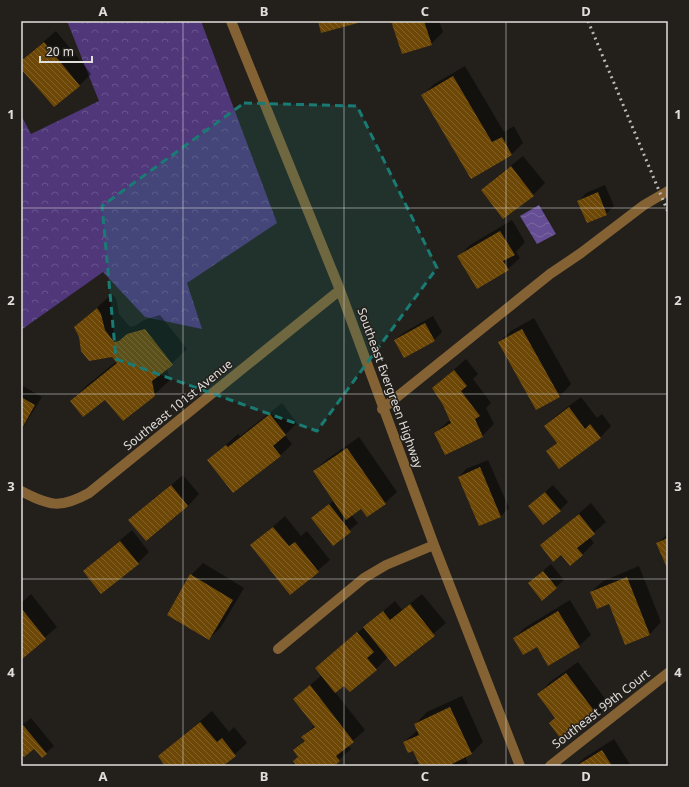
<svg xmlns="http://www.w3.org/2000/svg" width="689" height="787" font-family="'Noto Sans',sans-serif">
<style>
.forest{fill:url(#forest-crowns)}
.water{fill:url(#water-waves)}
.shadow{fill:#0007}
.building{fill:url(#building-back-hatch)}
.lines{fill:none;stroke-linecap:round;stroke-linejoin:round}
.minor{stroke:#846234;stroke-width:10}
.rail{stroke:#bdbbb8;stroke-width:3;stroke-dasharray:2 4;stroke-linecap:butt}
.marked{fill:#197b73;fill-opacity:0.2;stroke:#197b73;stroke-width:3;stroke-dasharray:8 5;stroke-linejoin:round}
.grid{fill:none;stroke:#e0dedb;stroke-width:1;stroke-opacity:0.55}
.labels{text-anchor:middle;stroke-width:3;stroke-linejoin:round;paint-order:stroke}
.street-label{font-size:12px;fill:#e0dedb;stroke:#23201c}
.neatline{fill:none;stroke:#e0dedb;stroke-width:1.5}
.grid-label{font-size:13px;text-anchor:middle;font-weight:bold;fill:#e0dedb}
</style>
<defs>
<pattern id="forest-crowns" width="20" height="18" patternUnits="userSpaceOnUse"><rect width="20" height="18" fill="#4f377a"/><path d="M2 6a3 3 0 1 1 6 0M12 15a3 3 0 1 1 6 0" fill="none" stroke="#68548c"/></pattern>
<pattern id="water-waves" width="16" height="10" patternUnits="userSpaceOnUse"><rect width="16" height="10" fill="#654e93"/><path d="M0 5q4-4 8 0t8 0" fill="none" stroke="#7b67a2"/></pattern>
<pattern id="building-back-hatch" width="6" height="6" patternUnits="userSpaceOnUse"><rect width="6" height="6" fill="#6d4706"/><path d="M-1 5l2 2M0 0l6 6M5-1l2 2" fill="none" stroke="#82612a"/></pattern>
</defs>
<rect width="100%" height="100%" fill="#23201c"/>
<path class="forest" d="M67,21H201L277,223L187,283L202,329L145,317L103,272L21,330V115L31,134L99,101Z"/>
<path class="water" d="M539,205L556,234L537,244L520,216Z"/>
<path class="shadow" d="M392,21H439L443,32L431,44Z
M56,31L91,74L79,86L47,99L21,67V61Z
M465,66L504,132L514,126L523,143L512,154L471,178L423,95L434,84Z
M523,156L545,183L533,195L504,218L482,190L494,179Z
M605,185L614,206L606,214L579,201L586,193Z
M512,220L525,242L516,252L520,258L508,269L459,256L470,245Z
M112,294L116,298L119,314L130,327L135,326L144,320L160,315L187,349L167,368L170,380L154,395L71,401L86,386L117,361L113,356L79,337L75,327Z
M433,316L442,332L434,340H395L403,333Z
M534,318L571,384L560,396L536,409L499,342L511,331Z
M466,359L478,374L473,379L491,403L486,408L494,424L482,436L435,433L451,419L444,405L433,388Z
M21,385L42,397L21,431Z
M581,397L597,418L602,414L611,426L600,438L547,451L557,442L545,426L557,415Z
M282,403L297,423L285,435L292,444L281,455L234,492L209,460L238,434L240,436Z
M359,437L397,492L385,503L362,508L351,515L358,523L333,544L312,519L334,500L314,471L326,460Z
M488,460L509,508L501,516L479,525L459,477L466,469Z
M183,475L199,494L188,506L130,520Z
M553,485L568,502L560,510L529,506Z
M591,503L606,522L589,537L594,543L582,555L562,553L541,546Z
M285,516L301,536L307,531L330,560L290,594L252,545Z
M132,530L149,552L138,563L84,571Z
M668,533V567L658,543Z
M203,563L244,588L221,627L209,639L191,575Z
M551,564L564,580L542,599L529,583Z
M639,566L661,622L650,634L626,643L610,603L591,592L603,581Z
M31,594L57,627L21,658V603Z
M422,594L446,623L395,666L388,657L376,669L344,684L335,692L365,730L348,745L351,749L332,766H298L294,761L299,756L294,751L305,740L303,737L315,725L294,699L322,675L316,668L395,601L402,610Z
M570,600L591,635L579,646H537L514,638L526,627Z
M578,662L609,704L597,715L556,718L539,694L550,682Z
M462,696L483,742L472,753L465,756L468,763L465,766H421L413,750L404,742L418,730L415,724L427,712Z
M212,711L229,732L234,727L247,743L222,766H167L159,756Z
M31,718L54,746L46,753L35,747L21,752V726Z
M614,739L631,766H576L584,758Z
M417,762L419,766H408Z"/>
<path class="building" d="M318,21H358V23L321,33Z
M391,21H424L432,45L402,54Z
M44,42L80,86L54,107L21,69V61Z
M453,76L492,142L502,137L512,155L471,179L421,95Z
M511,166L534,196L503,219L481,190Z
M598,192L607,215L587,223L577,201Z
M500,231L515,255L503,261L509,270L477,289L457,256Z
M97,308L101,314L105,330L114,342L119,341L127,334L145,329L173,365L152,381L155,396L123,421L105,400L83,417L70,401L117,363L112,357L89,361L81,351L79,337L74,327Z
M425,323L435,341L404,358L394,340Z
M522,329L560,397L536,410L498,342Z
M454,370L467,386L461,391L480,416L475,419L483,437L445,455L434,433L451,423L443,405L432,388Z
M21,397L35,405L21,430Z
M569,407L585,429L590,424L601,438L559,469L546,451L557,443L544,426Z
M270,414L286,435L273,446L281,456L233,493L207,460L226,445L228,447Z
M347,448L386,504L367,517L361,509L346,520L313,471Z
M480,467L501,517L479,526L458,477Z
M171,485L188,506L146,541L128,520Z
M545,492L561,511L543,525L528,506Z
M329,504L351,532L333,546L311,518Z
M579,514L595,534L577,548L583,555L570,566L561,555L553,562L540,545Z
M273,527L289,546L295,542L319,572L290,595L250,545Z
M668,538V570L656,543Z
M120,541L139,564L101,594L83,571Z
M543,571L557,588L542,601L528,583Z
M190,574L233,600L209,640L167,615Z
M627,577L650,635L625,645L609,604L597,609L590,592Z
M410,604L435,636L395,667L363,627L383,611L390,620Z
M21,608L46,639L21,660Z
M558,611L580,647L548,666L537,647L523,655L513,638Z
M357,632L374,652L367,658L377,670L350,692L344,686L335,693L315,668Z
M566,673L598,716L563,742L549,723L555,718L537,694Z
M310,685L354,742L336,756L340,761L334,766H297L293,761L298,757L293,750L305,741L301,737L315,727L293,699Z
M450,707L472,754L452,764L453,766H420L413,751L408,753L403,742L419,735L414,724Z
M200,722L217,742L222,738L236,756L223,766H165L158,756Z
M23,725L47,754L42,758L34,749L24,757L21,754V727Z
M602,750L612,766H576Z"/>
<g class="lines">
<path class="minor" d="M231,21L340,290L434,545L520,766
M382,409L550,274L581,253L644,205L668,191
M21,491C50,506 60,509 89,493L340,290
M278,649L364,578L386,565L434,545
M550,766L668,673"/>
<path class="rail" d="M588,21L668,212"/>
</g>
<path class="marked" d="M244,103L357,106L437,268L317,431L116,359L102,206Z"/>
<path class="grid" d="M183,21V766M344,21V766M506,21V766M21,208H668M21,394H668M21,579H668"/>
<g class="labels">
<g class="street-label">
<text transform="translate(390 388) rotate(70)" y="4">Southeast Evergreen Highway</text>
<text transform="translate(178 405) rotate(-39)" y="4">Southeast 101st Avenue</text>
<text transform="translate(601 709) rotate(-38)" y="4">Southeast 99th Court</text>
</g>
</g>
<rect width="689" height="787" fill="none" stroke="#23201c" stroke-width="44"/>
<path d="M40 56v6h52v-6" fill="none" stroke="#e0dedb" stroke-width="2"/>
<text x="46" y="56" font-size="12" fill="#e0dedb" stroke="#23201c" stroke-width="3" paint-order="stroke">20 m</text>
<rect x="22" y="22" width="645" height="743" class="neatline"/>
<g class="grid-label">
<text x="103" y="16">A</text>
<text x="264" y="16">B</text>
<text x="425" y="16">C</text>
<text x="586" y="16">D</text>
<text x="11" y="119">1</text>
<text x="678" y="119">1</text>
<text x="11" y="305">2</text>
<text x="678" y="305">2</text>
<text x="11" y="491">3</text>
<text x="678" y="491">3</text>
<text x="11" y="677">4</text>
<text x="678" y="677">4</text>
<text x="103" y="781">A</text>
<text x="264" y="781">B</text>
<text x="425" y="781">C</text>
<text x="586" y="781">D</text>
</g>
</svg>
